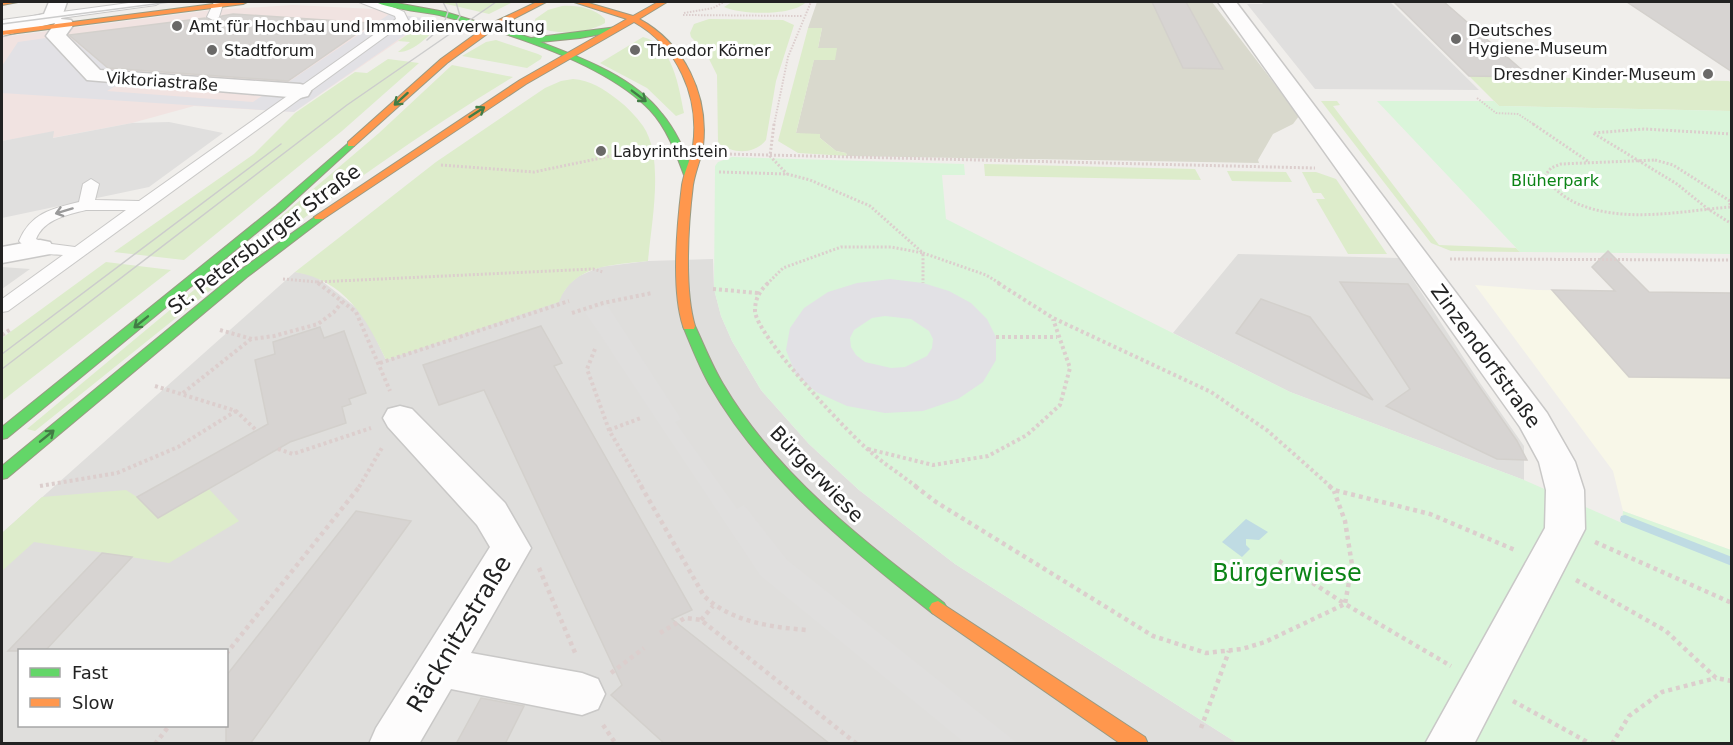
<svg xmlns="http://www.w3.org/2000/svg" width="1733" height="745" font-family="'DejaVu Sans',sans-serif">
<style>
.residential{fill:#dfdedc;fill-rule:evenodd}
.commercial{fill:#f1e3e1}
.education{fill:#f8f7e8}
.construction{fill:#d9d9cd}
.grass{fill:#ddeccb}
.park{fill:#daf5da}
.parking{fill:#e0dfde}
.plaza{fill:#e2e1e5;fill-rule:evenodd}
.water{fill:#bfdbe3}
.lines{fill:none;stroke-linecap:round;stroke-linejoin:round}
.stream{fill:#bfdbe3;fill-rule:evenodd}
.building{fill:#d7d4d2;stroke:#d3d0cc;stroke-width:1.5}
.lane-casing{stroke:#c9c8c7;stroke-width:2}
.street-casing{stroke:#c9c8c7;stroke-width:3}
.fast-casing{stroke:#999a82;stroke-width:2}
.slow-casing{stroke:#999a82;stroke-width:2}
.path-far3{stroke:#dccecd;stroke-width:2;stroke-dasharray:1.5 1.5;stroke-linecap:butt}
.path-far2{stroke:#dccecd;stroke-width:3;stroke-dasharray:2 2;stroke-linecap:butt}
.path-far1{stroke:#dccecd;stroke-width:4;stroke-dasharray:3 3;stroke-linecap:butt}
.path{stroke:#dccecd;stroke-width:4.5;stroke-dasharray:4 4;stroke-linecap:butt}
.lane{fill:#fdfcfc;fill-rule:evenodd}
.street{fill:#fdfcfc;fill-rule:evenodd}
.fast{fill:#63d668;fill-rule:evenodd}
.slow{fill:#ff974d;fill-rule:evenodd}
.tram{stroke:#ccc;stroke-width:1.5}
.oneway{stroke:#427c45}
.oneway2{stroke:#9a9a9a}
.poi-dot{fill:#6a6968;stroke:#fff;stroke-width:2}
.labels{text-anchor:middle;stroke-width:6;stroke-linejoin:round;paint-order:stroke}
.far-poi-label{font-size:16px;fill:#222;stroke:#fff;text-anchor:start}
.far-street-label{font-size:16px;fill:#222;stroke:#fff}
.far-park-label{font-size:16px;fill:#0c8416;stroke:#fff}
.street-label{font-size:20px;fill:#222;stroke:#fff}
.near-park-label{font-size:24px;fill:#0c8416;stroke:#fff}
.near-street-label{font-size:24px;fill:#222;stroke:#fff}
</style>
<rect width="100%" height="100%" fill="#f0eeeb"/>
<path class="residential" d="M1238,254L1399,258L1480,383L1524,446V480L1290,392L1173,333Z
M713,259L714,289L721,316L732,341L761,390L809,444L859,490L955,564L1237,743H2V533L295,272L314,275L358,309L369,324L386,360L562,294L569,284L579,276L600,267L648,261ZM20,650H226V726H20Z
M2,267L30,269L2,289Z"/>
<path class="commercial" d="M293,5L374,9L428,21L294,112L194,106L132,123L52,138L53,132L2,141V37L212,10Z"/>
<path class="education" d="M1475,285L1537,290L1614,291L1610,286H1644L1649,292L1731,293V550L1623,511L1613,471Z"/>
<path class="construction" d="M817,2H1212L1299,116L1293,124L1273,134L1258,160L1259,163L847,156L846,153L836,151L820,138L796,133L814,59L837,49L818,48L822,28H808Z"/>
<path class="grass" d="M438,2H513L489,14Z
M732,2H806C793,16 742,15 724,7Z
M562,6C577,5 594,8 605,19V23C586,34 556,35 537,27L535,19L548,10Z
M430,19L441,23C431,34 413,53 398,52L410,42L398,41Z
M709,19L783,20L794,25L776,81L766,140C754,155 733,154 718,143L717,75L706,53L691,37L690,33L694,24Z
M808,28H822L818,48H837L835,60H814L796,133L820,134V138L836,151L846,153L847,156L798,153L778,141Z
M643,37C673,44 679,88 684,113L676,116L647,88L600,63Z
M496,40L538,54L542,56L541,59L527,68L462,56L486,42Z
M388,59L419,63L342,131L184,260L114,252L254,154L295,113L355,72L367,73Z
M452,65L513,77C417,135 327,200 237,268L224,265L379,133Z
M1469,76L1729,81L1731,83V111L1499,106Z
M573,79C590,80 604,89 618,100C627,107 636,116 643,126C665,158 651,224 648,261C614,265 573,264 559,302L386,360C366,317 345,281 295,272L436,162L545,88L561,81Z
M1321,101H1337L1340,105L1333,106L1439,245L1516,248L1520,252L1451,251L1431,243Z
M984,164L1195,169L1201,180L985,176Z
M1227,171L1286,172L1292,182L1232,181Z
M1302,172H1316L1336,179L1387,254H1348L1316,199H1325L1321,193H1313Z
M106,262L171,270L2,401V338Z
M212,275L227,277L35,431L27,429Z
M209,489L239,521L169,563L34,542L2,571V533L42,497L126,490L137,497L158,518Z"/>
<path class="park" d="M1377,101H1494L1499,106L1731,111V254L1520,252Z
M732,157L964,164L965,175H942L946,219L1290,392L1524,480L1622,523L1623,511L1731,550V743H1237L955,564L859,490L809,444L761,390L732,341L721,316L714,289L715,166L718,162Z"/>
<path class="parking" d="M1261,2H1390L1479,90L1315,89L1247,4H1263Z
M169,122L223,133L149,187L2,218V141L54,131L53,138L132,123Z
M607,305L681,419L675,422L737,509L744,505L787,560L1017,743H965L760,575L585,312Z"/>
<path class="plaza" d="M391,13L428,19L294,112L2,93V66L18,42L67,35L110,70L284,85ZM121,83L265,94L253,102L107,91Z
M890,279L923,283L949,291L971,303L987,319L996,337V360L983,382L958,399L923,411L885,413L847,406L816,392L795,373L786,350L790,328L804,308L828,292L857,283ZM885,316L911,319L929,331L933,339L932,348L927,356L905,367L891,368L865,362L856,355L851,347L850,338L854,330L872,318Z"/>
<path class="water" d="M1246,519L1268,532L1259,540L1246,539V545L1250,549L1242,557L1222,542Z"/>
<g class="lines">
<path class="stream" d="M1625,515L1732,557V566L1621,522L1620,519L1621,516Z"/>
</g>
<path class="building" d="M1152,2H1186L1223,69L1183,68Z
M1394,2H1444L1530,77L1469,76Z
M1627,2H1731V71Z
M233,14L372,23L288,81L108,68L69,35L205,18L214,22L222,16Z
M1608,251L1649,292L1731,293V378L1629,377L1552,290L1615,291L1592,267Z
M1340,282L1408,284L1517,441L1527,460L1497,459L1386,406L1410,389Z
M1261,299L1310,317L1373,400L1236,333Z
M541,326L562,363L554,366L692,610L672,619L830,744H665L611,695L622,685L484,390L439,405L423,365Z
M320,327L324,338L344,331L366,393L349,399L351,404L342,407L346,423L290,442L158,518L137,497L268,424L255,360L275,354L273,342Z
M356,511L411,521L250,744H226V676Z
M102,553L132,557L45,651H8Z
M481,698L524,706L505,744H456Z"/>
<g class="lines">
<g class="lane-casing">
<path id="lane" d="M136,2H161L156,5L2,26V20Z
M214,2H222L223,4L219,17L213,20L207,17Z
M359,2C375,0 389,5 404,12L408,20L8,311L2,312V299L63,255C47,254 30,254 19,241C31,213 51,209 79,202L83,184L91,179L99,184L95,200L139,201L396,19L395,16ZM86,210H126L75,247L44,243L36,239C44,219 67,215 86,210Z"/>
</g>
<g class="street-casing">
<path id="street" d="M49,2H67L61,19L71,20L74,24L66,35L100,70L300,84L308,86L311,91L308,96L300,98L87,80L46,36L55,23L2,36V24L44,14Z
M1218,2H1236L1547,413L1575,462L1584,490L1585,529L1474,744H1425L1545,528L1546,490L1539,462L1520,427Z
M40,240L50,242L54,248L50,254L2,263V247Z
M400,406L412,409L505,503L531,548L471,653L582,673L598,679L605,694L598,709L582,715L451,689L419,744H369L376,728L490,547L477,525L388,427L383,418L388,409Z"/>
</g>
<g class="fast-casing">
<path id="fast" d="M376,2H391L445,12L531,38L617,27V31L580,38L540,42C582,58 634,77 662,114C677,132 686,153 694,175L689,178L684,175C676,153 667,128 650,110C605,63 505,32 443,16C427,12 388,9 376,2Z
M351,141L354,142V146L284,210L7,438L2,439V427L276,206Z
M319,214L323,215V219L247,277L7,478L2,479V466L239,271Z
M689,322L695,326C704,345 712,366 723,384C776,474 863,541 944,603L947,608L944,613L938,615L932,613C849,548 763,478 709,384C699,366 691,346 683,326Z"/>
</g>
<g class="slow-casing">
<path id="slow" d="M2,2H18L2,5Z
M229,2H247L243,4L2,35V31Z
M537,2H546L494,29L447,63L354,146H348V142L441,59L488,25Z
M574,2H585L633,16L658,2H667L639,19C684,43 709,95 703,146C701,159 695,172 693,185C688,225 684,289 695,326L694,329H684L683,326C671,289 677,225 682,185C684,172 691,159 693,146C700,96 677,46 634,22L526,84L323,219H315L314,217L520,80L627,19Z
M938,601L1145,737L1148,744H1121L932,613L929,608L932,603Z"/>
</g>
<path class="path-far3" d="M684,13L713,8L724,2
M683,15L803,16
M1477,98L1496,113L1518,114L1535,125
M774,125L788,57L811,2"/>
<path class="path-far2" d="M774,124L770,156L787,174
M1533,124L1589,162
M1732,134L1644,129L1593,133L1677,184L1708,209L1732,224
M726,154L1315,168
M1655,160L1673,165L1730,201V207C1681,211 1619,225 1572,201C1562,196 1552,186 1543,178L1551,168L1561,164Z
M441,165L534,172L649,148
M719,172L787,174L810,180L870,206L923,253L986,275L1001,284
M1450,259L1732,260
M283,279L317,282L320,284
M317,282L593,269L603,272
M767,284L783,268L841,247H891L923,253V283"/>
<path class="path-far1" d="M318,283L356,312L390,391
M768,283C760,291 755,298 755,311C756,335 844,428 865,447C881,462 900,474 917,487
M998,283L1053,318L1211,392L1268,431L1331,487
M713,289L758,293
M572,313L603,303L652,293
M220,330L252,339L274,336L318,324L334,312L342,302
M2,335L11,329
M996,337H1057
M595,349L587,369L609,430L642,487
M380,363L569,301
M155,386L236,411L257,431
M183,393L251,339
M609,430L641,418
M278,449L293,454L371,428
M868,449L933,465L988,456L1027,435L1060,405L1070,368L1053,319
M40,486L117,473L178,447L236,411
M359,487L383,446"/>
<path class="path" d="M641,486L704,596C732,622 770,627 807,630
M915,486L936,502L1153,636L1206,653L1242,649L1265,642L1345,604L1451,666
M1329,486L1334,490L1430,514L1515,550
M1595,542L1732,603
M1279,561L1345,604L1352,565L1345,521L1334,491
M539,568L576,655
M1576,580L1666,631L1716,678L1732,681
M701,620L713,606
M660,633L685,618L701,620L857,744
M226,654L360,486
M611,673L644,648
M1513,701L1591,744
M603,725L616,744
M1201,728L1229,651
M155,744L169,726
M1612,744L1629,716L1662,692L1716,678"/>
<use href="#lane" class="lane"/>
<use href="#street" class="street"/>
<use href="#fast" class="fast"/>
<use href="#slow" class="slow"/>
<path class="tram" d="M2,24L170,2
M452,29L460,16L456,2
M427,40L443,26L448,12L443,2
M2,354L281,144
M2,369L347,105L496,2"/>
</g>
<defs><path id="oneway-shaft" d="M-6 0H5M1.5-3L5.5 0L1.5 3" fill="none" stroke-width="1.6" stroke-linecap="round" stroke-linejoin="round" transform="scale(1.5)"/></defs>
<g class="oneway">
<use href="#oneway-shaft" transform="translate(639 96) rotate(37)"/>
<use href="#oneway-shaft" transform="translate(401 99) rotate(138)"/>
<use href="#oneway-shaft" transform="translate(477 112) rotate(-33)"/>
<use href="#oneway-shaft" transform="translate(141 322) rotate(141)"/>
<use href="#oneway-shaft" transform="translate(47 436) rotate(-39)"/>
</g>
<use class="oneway2" href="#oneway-shaft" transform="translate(64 211) rotate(163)"/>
<g class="poi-dot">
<circle cx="177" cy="26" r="6"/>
<circle cx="1456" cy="39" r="6"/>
<circle cx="212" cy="50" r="6"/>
<circle cx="635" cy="50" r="6"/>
<circle cx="1708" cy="74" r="6"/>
<circle cx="601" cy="151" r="6"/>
</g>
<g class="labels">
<g class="far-poi-label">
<text x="189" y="32">Amt für Hochbau und Immobilienverwaltung</text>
<text x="1468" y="36">Deutsches<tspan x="1468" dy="18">Hygiene-Museum</tspan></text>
<text x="224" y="56">Stadtforum</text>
<text x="647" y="56">Theodor Körner</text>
<text x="1696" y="80" text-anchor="end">Dresdner Kinder-Museum</text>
<text x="613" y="157">Labyrinthstein</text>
</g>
<g class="far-street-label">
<text transform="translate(162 81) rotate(4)" y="6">Viktoriastraße</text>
</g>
<g class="far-park-label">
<text x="1555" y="186">Blüherpark</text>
</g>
<g class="street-label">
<text transform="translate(264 239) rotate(-37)" y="7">St. Petersburger Straße</text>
<text transform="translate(1486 356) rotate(54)" y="7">Zinzendorfstraße</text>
<text transform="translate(817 474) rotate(46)" y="7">Bürgerwiese</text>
</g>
<g class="near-park-label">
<text x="1287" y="581">Bürgerwiese</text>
</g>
<g class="near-street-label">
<text transform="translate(459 634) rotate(-59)" y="8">Räcknitzstraße</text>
</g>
</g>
<rect width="1733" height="745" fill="none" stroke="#222222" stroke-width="6"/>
<rect x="18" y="649" width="210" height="78" fill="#ffffff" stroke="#a7a7a7" stroke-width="1.5"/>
<rect x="30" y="668" width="30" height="9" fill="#63d668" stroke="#a7a7a7" stroke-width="1.5"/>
<text x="72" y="679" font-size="18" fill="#222222">Fast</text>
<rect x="30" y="698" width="30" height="9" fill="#ff974d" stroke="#a7a7a7" stroke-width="1.5"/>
<text x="72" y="709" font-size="18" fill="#222222">Slow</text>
</svg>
